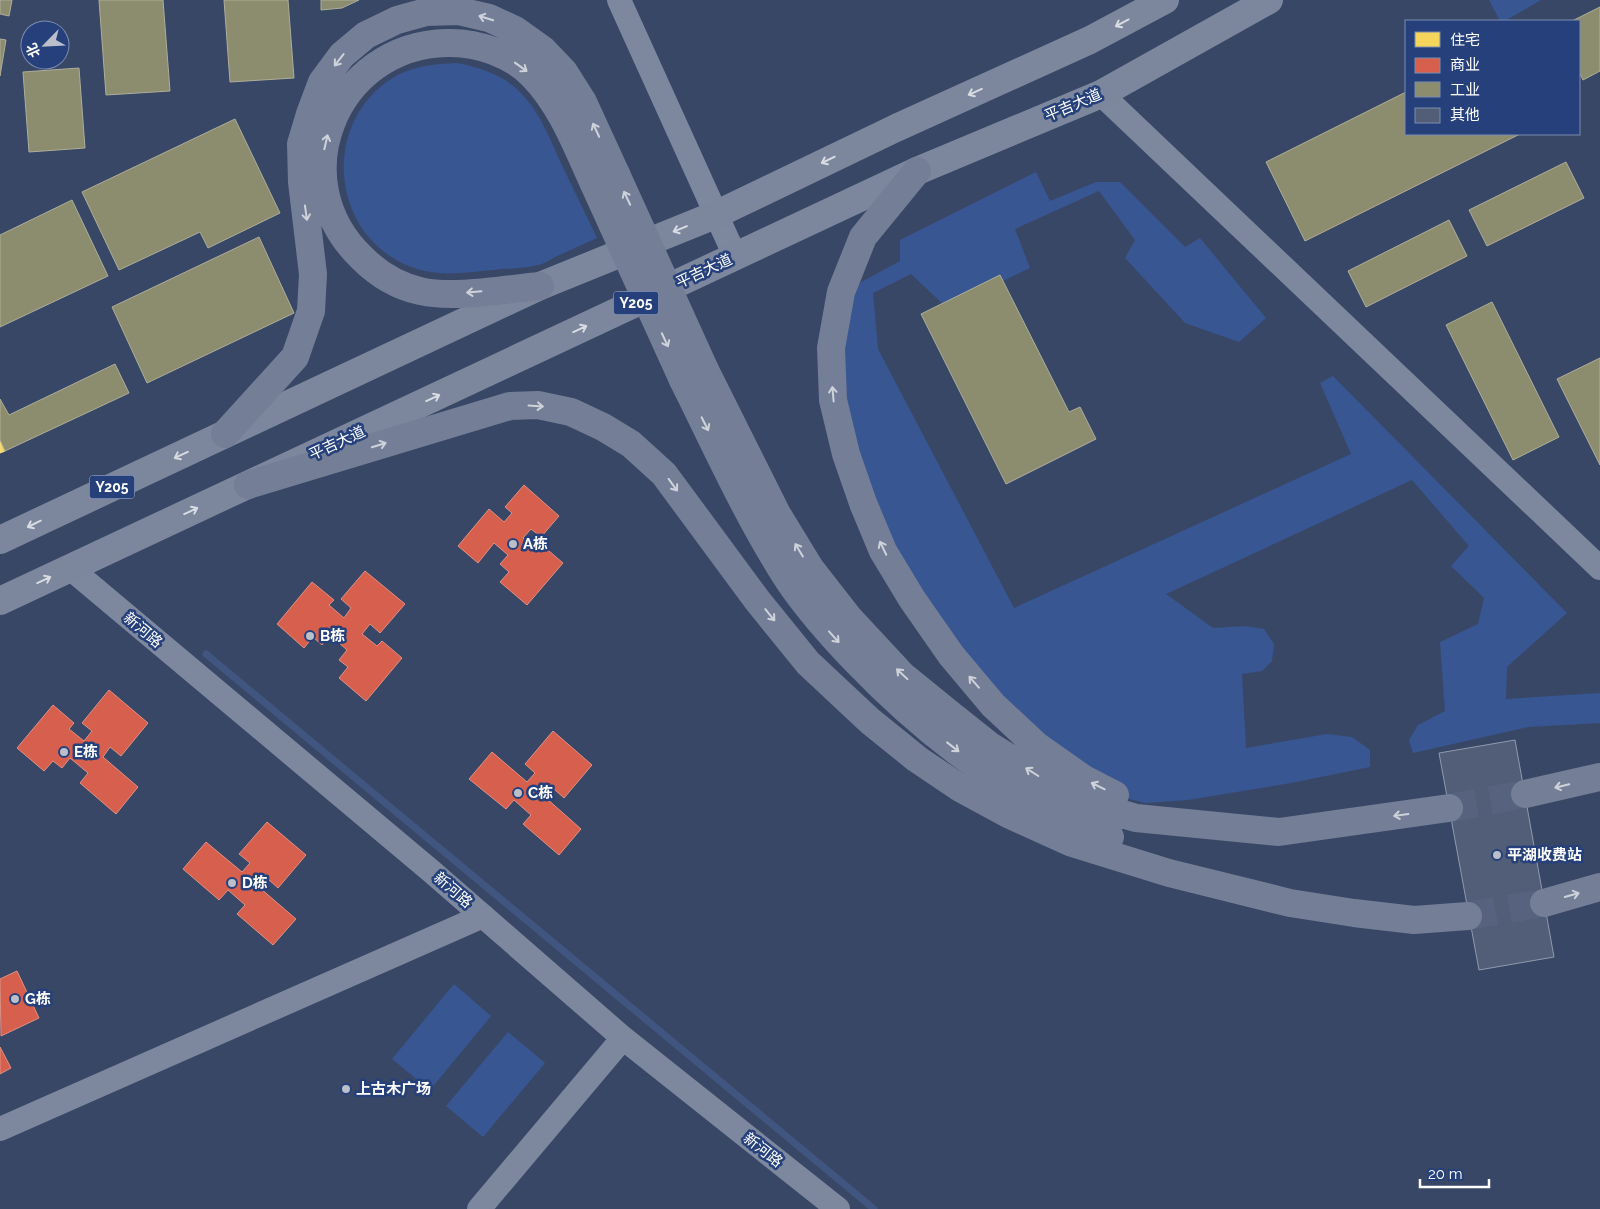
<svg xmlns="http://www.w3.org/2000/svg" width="1600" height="1209" font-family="Raleway,'Noto Sans SC',sans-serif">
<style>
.green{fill:#385692}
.homes{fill:#f6d55c;stroke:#f9e28d}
.shops{fill:#d6604d;stroke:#e29082}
.industry{fill:#8c8c6e;stroke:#aeae9a}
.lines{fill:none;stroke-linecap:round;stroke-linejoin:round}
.stream{stroke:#40557f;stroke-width:7}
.building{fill:#525e78;stroke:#909aad}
.highway-tunnel{stroke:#57637e;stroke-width:28;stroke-dasharray:28 14;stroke-linecap:butt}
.minor{stroke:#7d889e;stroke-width:24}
.major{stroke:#7c879d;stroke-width:28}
.highway{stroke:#747e96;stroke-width:28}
.highway-bridge{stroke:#747e96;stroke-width:28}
.oneway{stroke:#ced2da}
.oneway2{stroke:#d8dbe2}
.poi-dot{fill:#babfca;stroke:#25407b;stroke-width:2}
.labels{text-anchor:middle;stroke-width:5;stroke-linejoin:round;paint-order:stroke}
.shield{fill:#25407b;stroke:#bec6d7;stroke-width:1}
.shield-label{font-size:14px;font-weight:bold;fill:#fff}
.street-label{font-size:15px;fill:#fff;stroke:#25407b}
.poi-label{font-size:15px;font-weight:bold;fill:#fff;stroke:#25407b;text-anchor:start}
</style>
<rect width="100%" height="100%" fill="#394767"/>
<path class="green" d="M1489,0H1541L1505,21H1500Z
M457,63C480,68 502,74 519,91C539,111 549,136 560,161C572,187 585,212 597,238C583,244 569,251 555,257C550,260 544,264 538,265C524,269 507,268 493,270C470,272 447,276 425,271C334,250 315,129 391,79C411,66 434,64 457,63Z
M1036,172L1050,201L1096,182H1120L1185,247L1200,238L1266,318L1239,342L1185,323L1125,258L1135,240L1099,191L1015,229L1030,268L947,308L911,274L873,293L878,349L1014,608L1351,454L1320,383L1333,376L1567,613L1507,667L1506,699L1600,693V723L1528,727L1413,753L1409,740L1418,725L1445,711L1440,642L1478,624L1484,598L1451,566L1469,546L1412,480L1166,594L1213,628L1245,626L1264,629L1274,644L1272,661L1262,671L1242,674L1246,748L1327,734L1352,737L1370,750V767L1291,783L1188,800L1145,803L1102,792L932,645L828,387L854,286L900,261V240Z
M454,984L491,1016L430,1090L392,1059Z
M508,1032L545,1063L483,1137L446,1106Z"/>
<path class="homes" d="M0,440L5,451L0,453Z"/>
<path class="shops" d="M524,485L559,516L541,537L531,529L523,538L537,550L542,545L563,563L527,605L500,582L509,572L500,564L508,555L494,543L478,563L458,546L489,509L504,522L512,513L505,507Z
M365,571L405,604L380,633L370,624L362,634L377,646L382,641L402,658L366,701L339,678L348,667L339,660L347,650L330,635L322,645L313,637L304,648L277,624L312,582L334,600L329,605L344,618L351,608L341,599Z
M109,690L148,723L121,756L110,747L103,757L138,787L116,814L80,783L88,773L70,758L62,768L53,761L44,771L17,748L53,705L74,723L69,729L84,741L92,731L82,723Z
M553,731L592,765L564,798L554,789L546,798L581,829L559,855L523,824L531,815L514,800L506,809L469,779L492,752L527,782L535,773L525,764Z
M267,822L306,855L278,888L268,879L260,888L296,919L273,945L237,914L245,905L228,890L219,900L183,869L206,842L242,872L250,863L239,854Z
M17,971L39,1018L1,1036L0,979Z
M0,1047L11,1068L0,1074Z"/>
<path class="industry" d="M0,0H12L9,16L0,14Z
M99,0H163L170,91L106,95Z
M224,0H288L294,78L230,82Z
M321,0H359L342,8L321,10Z
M1600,7V71L1583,80L1579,72V21H1572Z
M0,39L6,40L0,76Z
M79,68L85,148L29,152L23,72Z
M1406,92V134H1520L1305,241L1266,162Z
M235,119L280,213L208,248L200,232L119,270L82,192Z
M1566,162L1584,198L1487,246L1469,210Z
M72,200L108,276L0,327V235Z
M1449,220L1467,256L1366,307L1348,271Z
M259,237L294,313L147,383L112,307Z
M1000,275L1069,412L1080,407L1096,439L1006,484L921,314Z
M1492,302L1559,437L1513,460L1446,325Z
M1600,358V465L1557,379Z
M115,364L129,393L5,451L0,440V399L9,415Z"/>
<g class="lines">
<path class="stream" d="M206,654L874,1209"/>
</g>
<path class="building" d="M1515,740L1554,957L1479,970L1439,753Z"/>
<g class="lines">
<path class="highway-tunnel" d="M1449,808L1525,794
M1468,916L1544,903"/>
<path class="minor" d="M619,0L735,256
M1101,94L1600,568
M70,568L431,871L623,1038L838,1209
M0,1129L483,916
M479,1209L623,1038"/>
<path class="major" d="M0,540L540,286L715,215L896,128L1090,40L1165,0
M0,601L917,171L1101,94L1269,0"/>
<path class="highway" d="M917,171L863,237L841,292L831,348L833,400L846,454L863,503L883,551L912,599L951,655L993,705L1037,746L1084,779L1115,795
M540,286C506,289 453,299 420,291C398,286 378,274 362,258C280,180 335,45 447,43C477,42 512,54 533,76C562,106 577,147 594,184
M705,370L777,514L810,568L849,618L902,675L950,714L990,746L1060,789L1098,807L1136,818L1279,832L1449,808
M683,380C717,448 748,518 789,581C808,609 831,635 855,660C926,734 1013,801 1110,837
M225,434L295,357L311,311L313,274L302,182L301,144L310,114L322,82L342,55L366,35L397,20L426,12L459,11L489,18L515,30L543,50L564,72L583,102L616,174
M248,485L510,406L538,405L571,412L603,427L631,444L664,474L757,600L808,663L870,721L917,759L960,788L1008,814L1072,843L1169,873L1290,903L1354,913L1414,920L1468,916
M1525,794L1600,777
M1544,903L1600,887"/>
<path class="highway-bridge" d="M616,174L705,370
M594,184L683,380"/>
</g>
<defs><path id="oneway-shaft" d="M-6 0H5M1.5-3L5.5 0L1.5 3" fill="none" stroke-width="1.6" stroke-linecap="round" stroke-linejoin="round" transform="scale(1.25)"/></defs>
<g class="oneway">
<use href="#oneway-shaft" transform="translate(486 18) rotate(-163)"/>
<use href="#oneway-shaft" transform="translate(339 60) rotate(128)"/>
<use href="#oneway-shaft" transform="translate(521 67) rotate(36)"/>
<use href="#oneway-shaft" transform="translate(596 130) rotate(-115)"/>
<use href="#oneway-shaft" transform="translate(326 142) rotate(-77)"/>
<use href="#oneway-shaft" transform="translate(627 198) rotate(-115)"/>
<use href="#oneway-shaft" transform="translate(306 213) rotate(82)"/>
<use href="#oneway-shaft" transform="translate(474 292) rotate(175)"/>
<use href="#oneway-shaft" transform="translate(665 340) rotate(65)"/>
<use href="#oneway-shaft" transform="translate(833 394) rotate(-95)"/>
<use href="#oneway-shaft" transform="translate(536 406) rotate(4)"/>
<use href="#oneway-shaft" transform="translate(705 424) rotate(63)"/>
<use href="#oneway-shaft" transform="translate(379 445) rotate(-17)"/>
<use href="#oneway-shaft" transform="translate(673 485) rotate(54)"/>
<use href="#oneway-shaft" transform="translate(883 548) rotate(-116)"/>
<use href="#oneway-shaft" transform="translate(799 550) rotate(-121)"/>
<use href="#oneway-shaft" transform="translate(770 615) rotate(51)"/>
<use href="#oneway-shaft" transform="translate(834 637) rotate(48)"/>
<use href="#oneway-shaft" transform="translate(902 674) rotate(-137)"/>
<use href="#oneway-shaft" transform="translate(974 682) rotate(-131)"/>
<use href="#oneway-shaft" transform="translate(953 747) rotate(38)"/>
<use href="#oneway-shaft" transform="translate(1032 772) rotate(-148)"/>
<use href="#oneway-shaft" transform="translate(1098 786) rotate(-154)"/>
<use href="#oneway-shaft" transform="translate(1562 786) rotate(167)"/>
<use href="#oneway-shaft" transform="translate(1401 815) rotate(172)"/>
<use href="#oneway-shaft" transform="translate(1572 895) rotate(-16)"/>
</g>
<g class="oneway2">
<use href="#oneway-shaft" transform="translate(1122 23) rotate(152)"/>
<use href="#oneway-shaft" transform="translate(975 92) rotate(156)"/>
<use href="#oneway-shaft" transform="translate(828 160) rotate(154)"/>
<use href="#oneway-shaft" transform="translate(680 229) rotate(158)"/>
<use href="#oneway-shaft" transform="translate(580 329) rotate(-25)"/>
<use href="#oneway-shaft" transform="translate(433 398) rotate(-25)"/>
<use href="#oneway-shaft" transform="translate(181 455) rotate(155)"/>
<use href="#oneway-shaft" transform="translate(191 511) rotate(-25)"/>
<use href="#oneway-shaft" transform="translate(34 524) rotate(154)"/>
<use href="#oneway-shaft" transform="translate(44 580) rotate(-25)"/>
</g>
<g class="poi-dot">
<circle cx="513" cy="544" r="5"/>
<circle cx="310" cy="636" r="5"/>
<circle cx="64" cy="752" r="5"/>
<circle cx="518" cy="793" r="5"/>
<circle cx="1497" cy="855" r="5"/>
<circle cx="232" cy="883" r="5"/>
<circle cx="15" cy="999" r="5"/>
<circle cx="346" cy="1089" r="5"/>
</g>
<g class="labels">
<g class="shield">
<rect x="613.5" y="291.5" width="45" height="23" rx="4"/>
<rect x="89.5" y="475.5" width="45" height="23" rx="4"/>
</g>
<g class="shield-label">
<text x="636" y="308">Y205</text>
<text x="112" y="492">Y205</text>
</g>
<g class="street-label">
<text transform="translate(1073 105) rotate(-23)" y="5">平吉大道</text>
<text transform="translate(704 271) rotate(-25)" y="5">平吉大道</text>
<text transform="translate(337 443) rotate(-25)" y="5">平吉大道</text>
<text transform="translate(143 630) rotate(40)" y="5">新河路</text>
<text transform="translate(453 890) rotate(41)" y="5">新河路</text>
<text transform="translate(763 1150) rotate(38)" y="5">新河路</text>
</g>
<g class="poi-label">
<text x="523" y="549">A栋</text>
<text x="320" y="641">B栋</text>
<text x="74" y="757">E栋</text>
<text x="528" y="798">C栋</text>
<text x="1507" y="860">平湖收费站</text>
<text x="242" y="888">D栋</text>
<text x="25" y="1004">G栋</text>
<text x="356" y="1094">上古木广场</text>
</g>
</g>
<rect x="1405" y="20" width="175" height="115" fill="#25407b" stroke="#7c8cb0"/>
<rect x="1415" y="32" width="25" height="15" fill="#f6d55c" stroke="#7c8cb0"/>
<text x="1450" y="45" font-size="15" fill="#ffffff">住宅</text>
<rect x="1415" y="58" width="25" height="15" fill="#d6604d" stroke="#7c8cb0"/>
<text x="1450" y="70" font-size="15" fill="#ffffff">商业</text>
<rect x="1415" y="82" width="25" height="15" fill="#8c8c6e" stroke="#7c8cb0"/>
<text x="1450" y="95" font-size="15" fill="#ffffff">工业</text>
<rect x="1415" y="108" width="25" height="15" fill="#525e78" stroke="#7c8cb0"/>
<text x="1450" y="120" font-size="15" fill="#ffffff">其他</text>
<g transform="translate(45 45) rotate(246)"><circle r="24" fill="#25407b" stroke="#7c8cb0"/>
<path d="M0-4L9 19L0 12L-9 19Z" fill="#babfca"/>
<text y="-8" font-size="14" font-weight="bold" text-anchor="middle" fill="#ffffff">北</text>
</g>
<path d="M1420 1179v8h69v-8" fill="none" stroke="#ffffff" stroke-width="2.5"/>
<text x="1428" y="1179" font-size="15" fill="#ffffff" stroke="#25407b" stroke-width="4" paint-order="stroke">20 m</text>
</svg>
